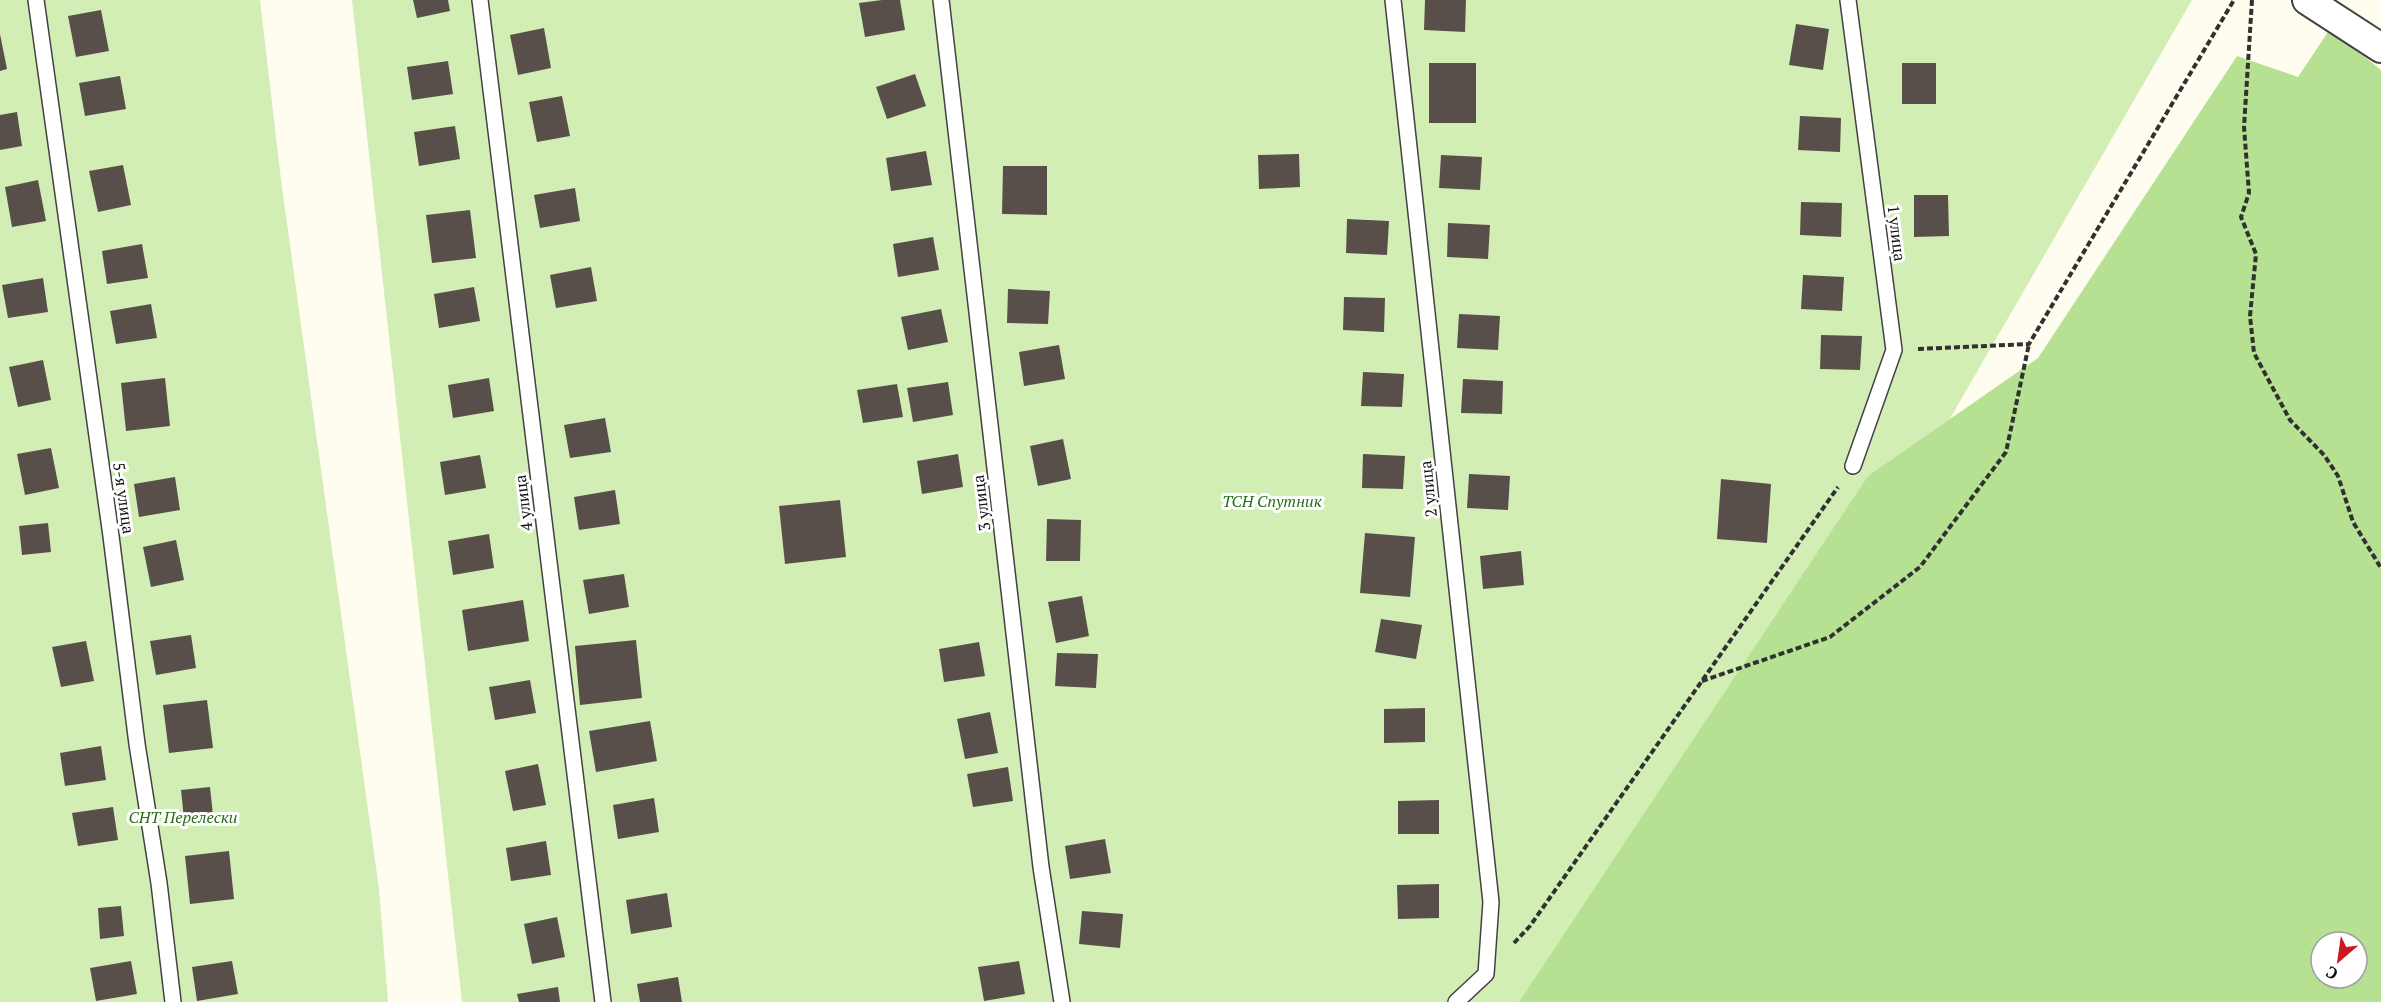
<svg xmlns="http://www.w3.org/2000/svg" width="2381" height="1002" font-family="'PT Serif',serif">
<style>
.green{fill:#d3eeb5}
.forest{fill:#b6e192;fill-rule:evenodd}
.building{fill:#594f4a}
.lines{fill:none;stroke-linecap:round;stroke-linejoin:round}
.lane-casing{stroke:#424242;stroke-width:18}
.street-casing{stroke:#424242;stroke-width:32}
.path{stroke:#313131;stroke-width:4;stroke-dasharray:6 3;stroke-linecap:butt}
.lane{stroke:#fff;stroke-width:15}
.street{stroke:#fff;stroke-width:28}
.labels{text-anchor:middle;stroke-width:6;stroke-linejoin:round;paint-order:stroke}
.street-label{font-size:16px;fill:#0f0f0f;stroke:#fff}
.park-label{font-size:16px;font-style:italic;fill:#2a6e17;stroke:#fff}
</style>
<rect width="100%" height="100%" fill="#fffcf0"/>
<path class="green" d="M0,0H260L281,180L379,889L388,1002H0Z
M352,0H2192L1915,479L1527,1002H462Z"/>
<path class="forest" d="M2330,29L2381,70V1002H1519L1868,476L2038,358L2237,56L2298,77ZM2321,942H2357V978H2321Z"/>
<path class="building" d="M413,0H448L450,11L417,18Z
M882,0H900L905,30L865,37L859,3Z
M1425,0H1466L1465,32L1424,30Z
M101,10L109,51L76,57L68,16Z
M1796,24L1829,29L1823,70L1789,65Z
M544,28L551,68L518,75L510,35Z
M0,34L7,69L0,71Z
M448,61L453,94L412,100L407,67Z
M1429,63H1476V123H1429Z
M1902,63H1936V104H1902Z
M915,74L926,106L887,119L876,87Z
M120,76L126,109L85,116L79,83Z
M562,96L570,136L537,142L529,102Z
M17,112L22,146L0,150V115Z
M1800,116L1841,118L1840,152L1798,150Z
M455,126L460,159L419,166L414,132Z
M926,151L932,185L891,191L886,158Z
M1299,154L1300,187L1259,189L1258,155Z
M1441,155L1482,157L1480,190L1439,188Z
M123,165L131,205L98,212L89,171Z
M1003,166H1047V215L1002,214Z
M38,180L46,221L12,227L5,187Z
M575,188L580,221L540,228L534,195Z
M1914,195H1948L1949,236L1914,237Z
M1801,202L1842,203L1841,237L1800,235Z
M470,210L476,258L432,263L426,215Z
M1347,219L1389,221L1387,255L1346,253Z
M1448,223L1490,225L1488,259L1447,257Z
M933,237L939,270L898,277L893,244Z
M142,244L148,278L107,284L102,251Z
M591,267L597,301L556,308L550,275Z
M1803,275L1844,277L1842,311L1801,309Z
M43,278L48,312L8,318L2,285Z
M474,287L480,321L439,328L434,294Z
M1008,289L1050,291L1048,324L1007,323Z
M1344,297L1385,298L1384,332L1343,330Z
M151,304L157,338L116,344L110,311Z
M941,309L948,342L908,350L901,317Z
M1459,314L1500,316L1498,350L1457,348Z
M1821,335L1862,336L1860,370L1820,369Z
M1059,345L1065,379L1024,386L1019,352Z
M43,360L51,400L18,407L9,367Z
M1363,372L1404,374L1402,407L1361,406Z
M165,378L170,426L126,431L121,383Z
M489,378L494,411L453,418L448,385Z
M1463,379L1503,381L1502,414L1461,413Z
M948,382L953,415L913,422L907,388Z
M897,384L903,417L863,423L857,390Z
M605,418L611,452L570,458L564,425Z
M1063,439L1071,479L1038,486L1030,446Z
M51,448L59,488L25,495L17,454Z
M958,454L963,487L922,494L917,461Z
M1363,454L1405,456L1403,489L1362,488Z
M480,455L486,488L445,495L440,462Z
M1469,474L1510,476L1508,510L1467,508Z
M175,477L180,510L139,517L134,484Z
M1721,479L1771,484L1767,543L1717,539Z
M615,490L620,524L579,530L574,497Z
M840,500L846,557L785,564L779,506Z
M1047,519L1081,520L1080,561H1046Z
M48,523L51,552L22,555L19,526Z
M1365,533L1415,537L1410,597L1360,593Z
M489,534L494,568L453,575L448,541Z
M176,540L184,580L151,587L143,547Z
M1521,551L1524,585L1483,589L1480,556Z
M624,574L629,607L589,614L583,580Z
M1082,596L1089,636L1056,643L1048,602Z
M523,600L529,641L468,651L462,610Z
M1381,619L1422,625L1416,659L1375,652Z
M191,635L196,668L156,675L150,641Z
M636,640L642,698L580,705L575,646Z
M86,641L94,681L61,687L52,647Z
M979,642L985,676L944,682L939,649Z
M1057,653L1098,654L1096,688L1055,686Z
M530,680L536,713L495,720L489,687Z
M207,700L213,748L169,753L163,705Z
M1425,708V742L1384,743V709Z
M990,712L998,753L965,759L957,719Z
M650,721L657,761L596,772L589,731Z
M101,746L106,780L65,786L60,753Z
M538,764L546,805L513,811L505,771Z
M1008,767L1013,801L973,807L967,774Z
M210,787L213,815L184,819L181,790Z
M654,798L659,832L618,839L613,805Z
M1439,800V834H1398V801Z
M113,807L118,840L78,846L72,813Z
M1105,839L1111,873L1070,879L1065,846Z
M546,841L551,875L511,881L506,848Z
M229,851L234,899L190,904L185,856Z
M1439,884V918L1398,919L1397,885Z
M667,893L672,927L631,934L626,900Z
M121,906L124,936L100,939L98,908Z
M1082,911L1123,914L1120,948L1079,944Z
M557,917L565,957L532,964L524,924Z
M131,961L137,994L96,1001L90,968Z
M232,961L238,994L197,1001L192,967Z
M1019,961L1025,994L984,1001L978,967Z
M678,977L682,1002H640L637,984Z
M558,987L560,1002H519L517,994Z"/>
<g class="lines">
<g class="lane-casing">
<path id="lane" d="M36,0L111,536L137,744L159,883L173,1002
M480,0L603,1002
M941,0L1041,867L1062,1002
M1393,0L1491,902L1486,974L1456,1002
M1848,0L1894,350L1853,466"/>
</g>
<g class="street-casing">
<path id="street" d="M2307,0L2381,48"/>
</g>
<path class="path" d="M2252,0L2244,127L2249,193L2241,217L2256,254L2250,316L2254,353L2290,420L2324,455L2338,476L2353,522L2381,568
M1918,349L2029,344L2234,0
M1702,681L1830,637L1920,567L2006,452L2029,344
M1514,943L1530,926L1838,487"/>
<use href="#lane" class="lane"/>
<use href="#street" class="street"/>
</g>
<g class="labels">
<g class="street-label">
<text transform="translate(1897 233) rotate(83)" y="6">1 улица</text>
<text transform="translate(1428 489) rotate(-96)" y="6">2 улица</text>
<text transform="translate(124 498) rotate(82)" y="6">5-я улица</text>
<text transform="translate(523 503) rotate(-97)" y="6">4 улица</text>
<text transform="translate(981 503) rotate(-97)" y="6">3 улица</text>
</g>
<g class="park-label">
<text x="1272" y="507">ТСН Спутник</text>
<text x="183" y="823">СНТ Перелески</text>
</g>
</g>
<g transform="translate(2339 960) rotate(209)"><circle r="28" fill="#ffffff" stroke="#9f9f9f" stroke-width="1.5"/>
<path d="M0-4.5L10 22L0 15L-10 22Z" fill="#ce1721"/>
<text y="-9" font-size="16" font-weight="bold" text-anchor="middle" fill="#0f0f0f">С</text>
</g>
</svg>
